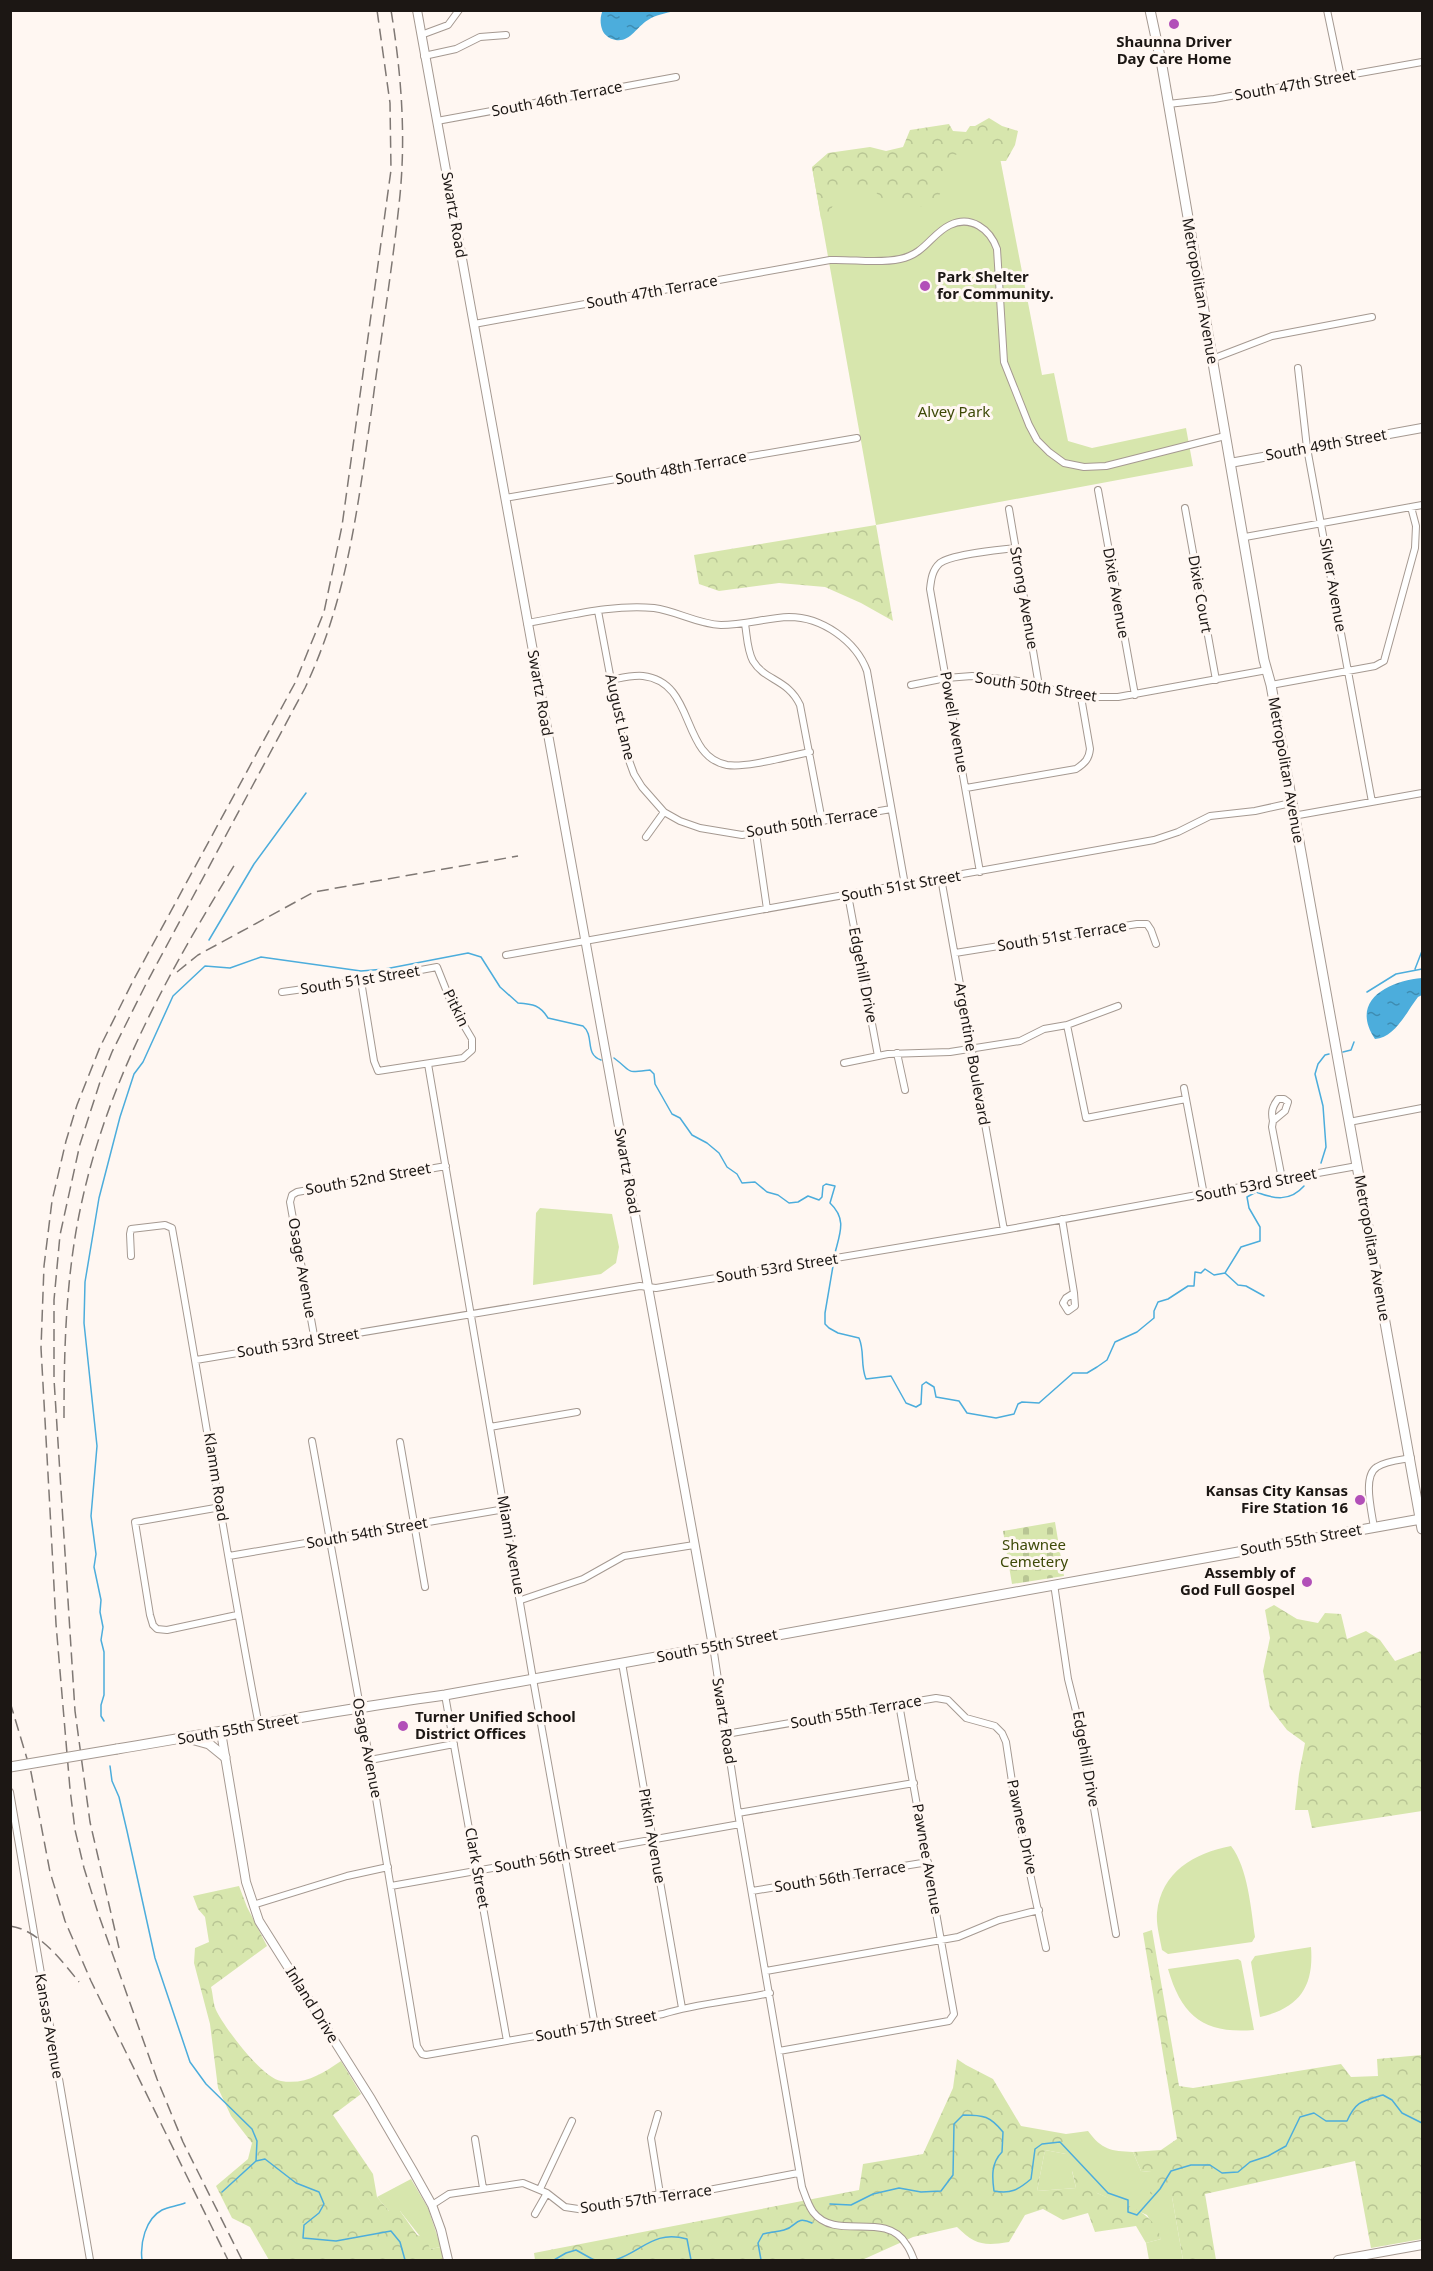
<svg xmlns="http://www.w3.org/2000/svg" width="1433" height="2271" font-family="'Noto Sans',sans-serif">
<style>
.green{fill:#d7e6ad}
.forest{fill:url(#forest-crowns)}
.cemetery{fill:url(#cemetery-stones)}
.water{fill:url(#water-ripples)}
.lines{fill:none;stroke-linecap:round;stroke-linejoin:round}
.stream{stroke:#4caddc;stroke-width:1.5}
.minor-casing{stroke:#a59991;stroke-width:8}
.tertiary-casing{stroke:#a59991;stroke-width:10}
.secondary-casing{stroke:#a59991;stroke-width:11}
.minor{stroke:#fff;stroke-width:6}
.tertiary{stroke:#fff;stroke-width:8}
.secondary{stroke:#fff;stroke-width:9}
.rail{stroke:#7f7874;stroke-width:1.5;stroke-dasharray:12 6;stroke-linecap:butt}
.secondary-bridge-casing{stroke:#a59991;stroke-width:11;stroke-linecap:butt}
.secondary-bridge{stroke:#fff;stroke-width:9}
.poi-dot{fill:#b250b8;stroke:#fff7f2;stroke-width:2}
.labels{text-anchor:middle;stroke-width:6;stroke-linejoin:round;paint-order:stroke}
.poi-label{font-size:15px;font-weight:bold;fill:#1c1714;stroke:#fff7f2;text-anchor:start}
.street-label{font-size:15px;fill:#1c1714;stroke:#fff7f2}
.park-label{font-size:15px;fill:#3d4907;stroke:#fff7f2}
</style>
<defs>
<pattern id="forest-crowns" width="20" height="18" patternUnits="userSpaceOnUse" patternTransform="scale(1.5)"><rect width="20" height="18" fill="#d7e6ad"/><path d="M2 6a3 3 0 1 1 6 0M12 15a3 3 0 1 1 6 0" fill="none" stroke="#b8c594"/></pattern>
<pattern id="cemetery-stones" width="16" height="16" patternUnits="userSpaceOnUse" patternTransform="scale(1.5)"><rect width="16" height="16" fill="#d7e6ad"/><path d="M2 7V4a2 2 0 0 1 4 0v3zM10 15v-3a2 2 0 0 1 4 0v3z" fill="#b8c594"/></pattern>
<pattern id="water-ripples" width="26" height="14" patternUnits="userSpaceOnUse" patternTransform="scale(1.5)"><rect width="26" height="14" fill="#4caddc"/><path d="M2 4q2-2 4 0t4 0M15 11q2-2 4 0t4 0" fill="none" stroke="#3e8cb1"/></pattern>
</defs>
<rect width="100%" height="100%" fill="#fff7f2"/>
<path class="green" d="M995,132L1042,375L1054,373L1068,441L1092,448L1186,428L1193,466L876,525L812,167Z
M540,1208L612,1214L619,1247L616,1263L601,1274L533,1285L536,1213Z
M1231,1846C1248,1868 1251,1909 1255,1937L1252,1942L1168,1954L1162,1950C1160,1938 1156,1925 1157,1913C1161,1872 1194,1853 1231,1846Z
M1311,1947C1314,1986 1300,2008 1260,2017L1251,1962L1255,1956Z
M1238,1959L1241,1961L1254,2030C1204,2034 1182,2017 1168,1969Z
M1088,2131C1102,2150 1111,2151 1133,2152L1141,2171L1151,2172L1172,2197L1183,2260H1149L1146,2243L1161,2239L1147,2215L1097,2193L1072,2171L1076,2188L1037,2191L1045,2150L1066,2154V2134Z
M411,2179L428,2208L441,2247L430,2249L400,2211H389L377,2197Z"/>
<path class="forest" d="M989,118L1002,126L1018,131L1015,145L1006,161H1000L993,147L973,148L955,155L946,167L942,190L935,203C905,211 891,211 870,186L847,187L836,198L830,212L821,219L812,167L828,153L870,147L886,151L903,147L910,130L949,124L953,131L966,132L970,126H975Z
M876,525L893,621L861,603L825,587L779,583L719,591L699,584L694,555Z
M1274,1605L1297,1619L1318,1623L1325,1613L1341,1614L1347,1639L1366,1631L1380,1640L1395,1661L1421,1651L1422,1811L1312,1828L1308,1810H1295L1299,1774L1305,1743L1287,1730L1270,1708L1263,1671L1270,1638L1265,1610Z
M239,1886L247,1907L267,1946L211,1987C213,1994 213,2003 216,2010C224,2027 262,2078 281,2081C305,2085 322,2074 341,2061L361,2094L333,2115L373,2174L377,2197L389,2211H400L417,2235L426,2238L430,2249L441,2247L443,2260H269L250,2227L232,2218L216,2186L248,2159L252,2143L231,2116L218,2088L210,2024L194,1963L195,1948L209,1942L205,1917L198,1909L193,1896Z
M1152,1930L1179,2086L1193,2088L1341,2064L1351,2077L1378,2076L1377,2059L1422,2055V2239L1371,2248L1355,2161L1205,2194L1216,2260H1183L1172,2197L1150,2194L1151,2172L1141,2171L1133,2152L1161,2150L1177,2139L1143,1933Z
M957,2059L966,2065L993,2079L1021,2126L1066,2134V2154L1045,2150L1037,2191L1076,2188L1072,2170L1093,2177L1097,2193C1122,2204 1154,2210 1161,2239L1146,2243L1136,2226L1095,2232L1088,2213L1063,2220L1043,2209L1025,2215L1009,2242C984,2246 975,2245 957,2227L913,2237L862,2260H535L534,2253L859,2190L863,2164L923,2154L953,2088Z"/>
<path class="cemetery" d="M1055,1522L1064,1576L1012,1584L1003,1531Z"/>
<path class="water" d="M603,10H675V11C666,13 655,15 648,20C635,28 629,45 612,39C607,37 603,33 602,29C600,23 600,16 603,10Z
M1422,978V995L1418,997C1407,1011 1395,1038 1375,1039C1349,1000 1389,981 1422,978Z"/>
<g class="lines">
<path class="stream" d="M209,940L254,864L306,793
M1415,969L1422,951
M1367,992L1396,974L1422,969
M1343,1052L1351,1050L1354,1042
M614,1058C634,1073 624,1073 650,1070L654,1074L655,1084L672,1114L680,1118L692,1135L707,1143L719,1153L727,1167L737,1174L742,1183L755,1182L767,1192L778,1195L789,1203L798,1202L808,1196L819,1200L822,1197L823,1186L826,1184L835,1186L830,1203C847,1219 840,1233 835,1253
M1321,1163L1326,1147L1323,1106L1315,1074L1318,1064L1325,1055L1329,1054
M833,1266L825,1313V1324L829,1328L838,1333L859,1338C865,1352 860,1364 866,1379L891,1376L906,1403L916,1407L921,1404L922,1385L926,1382L934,1387L936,1397L959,1401L967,1413L996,1418L1014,1414L1018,1404L1022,1402L1039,1403L1073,1373H1087L1097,1367L1107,1360L1115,1342L1137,1332L1154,1318V1311L1158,1302L1168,1299L1188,1286H1194L1195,1272L1201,1273L1205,1269L1214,1275L1225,1273L1241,1247L1260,1241V1227L1249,1208L1247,1197L1256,1192C1274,1199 1290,1202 1304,1186
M1225,1273L1238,1285L1246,1286L1264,1296
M104,1721L101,1716V1705L104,1695V1652L101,1640L103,1627L100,1612L101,1600L94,1567L96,1554L91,1516L97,1446L84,1323L85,1282L99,1198L120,1117L134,1074L143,1062L173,996L205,966L230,968L261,957L361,971L385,969L468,953L481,957L500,987L518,1003C533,1004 540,1005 548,1018L583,1026C595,1036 584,1054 601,1060
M110,1766L112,1781L119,1797L127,1831L155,1958L190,2062L206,2084L252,2129L257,2141L256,2161
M222,2192L256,2161L265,2159L296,2183L319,2192L324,2204L319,2213L304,2225L303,2238L336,2241L391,2231L400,2242L405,2260
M830,2204L851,2205L873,2194L899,2188L921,2192L941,2191L953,2175L954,2124L963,2115C984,2115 990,2116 1003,2132L1002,2152C991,2163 992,2177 994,2191C1011,2194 1018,2190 1031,2179L1035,2149L1042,2144L1060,2142L1108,2193L1128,2200V2212L1137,2215L1160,2189L1171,2171L1191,2165H1210L1222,2173L1238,2172L1250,2162L1268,2156L1286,2146L1300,2117L1314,2113L1326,2121H1347C1356,2101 1362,2101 1383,2095L1392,2100L1402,2113L1422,2123
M142,2260C140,2244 145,2219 162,2210C168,2207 177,2206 185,2203
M554,2260L566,2253L576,2250L594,2260
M615,2260C643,2251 653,2230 687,2239L691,2260
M761,2260L758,2243L763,2234C770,2232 777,2232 784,2230C797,2227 795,2215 812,2223"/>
<g class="minor-casing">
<path id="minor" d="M1327,10L1341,77
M421,35L448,25L459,10
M424,56L456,49L480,37L506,35
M1168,104L1214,99L1422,62
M437,121L676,77
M474,324L830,260C853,259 877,264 900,259C925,254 931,234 950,225C971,215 990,229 997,249L1004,362L1029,425L1037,440L1049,452L1064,463L1084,467L1106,466L1225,436
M1212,359L1272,336L1372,317
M1298,368L1307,448L1372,802
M1098,490L1135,695
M505,498L857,438
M1185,508L1216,680
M1009,509L1039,686
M1245,537L1422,505
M598,611L623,744L634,774L642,787L664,812L680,821L700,828L742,835L891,809
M527,623C569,616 612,604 654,608C677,611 697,624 721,625C744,625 766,618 789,617C822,617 856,641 867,671L905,885
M745,624C747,635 747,650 753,661C765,681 788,679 800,705L822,821
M611,680C621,678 632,675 643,676C696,682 680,756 727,765C748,768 788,756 810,752
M911,685L946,678L972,676L1019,681L1081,697H1118L1267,670
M1271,685L1375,666L1384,661L1415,548L1416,526L1411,507
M966,788L1076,769C1085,763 1089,759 1090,749L1081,697
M1293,816L1422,793
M756,833L767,909
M646,837L664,812
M980,872L930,589C931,580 932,570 940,563C952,554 999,550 1015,548
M941,878L1004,1230
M848,895L878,1056
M955,953L1137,924H1147L1151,930L1156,944
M506,955L1154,840L1178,832L1210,816L1255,811L1291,803
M282,992L361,981L437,967L453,1007L472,1039V1050L463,1058L378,1071L374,1061L361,981
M1067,1025L1086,1118L1186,1099
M897,1053L905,1090
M844,1063L888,1054L950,1052L1020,1041L1044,1029L1067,1025L1118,1006
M428,1064L533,1679L595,2026
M1184,1088L1204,1195
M1273,1121C1271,1112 1272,1107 1278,1099H1284L1288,1102L1285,1111L1273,1121L1272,1127L1282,1179
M1349,1122L1422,1108
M1062,1219L1074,1293
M131,1256L130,1234L131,1229L165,1225L172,1228C202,1394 227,1561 259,1726
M1074,1293L1075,1306L1068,1311L1063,1303L1066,1298Z
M315,1341L290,1202L292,1195L297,1192L446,1166
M196,1360L640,1286L656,1288L1004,1230L1357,1166
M490,1427L577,1412
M312,1441L370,1762L417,2046L422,2054L426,2055L663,2014C698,2003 734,2001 770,1993
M400,1442L425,1587
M221,1507L135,1522L150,1615L153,1625L157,1629L167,1630L237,1615
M1374,1528C1372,1512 1362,1476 1377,1467C1386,1461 1400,1460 1411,1458
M229,1556L505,1509
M1054,1584L1068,1679L1079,1723L1116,1934
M521,1600L583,1579L624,1556L694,1545
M713,1646L738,1813L802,2187C805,2195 808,2205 813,2212C836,2242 885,2210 906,2244C910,2249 912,2255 914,2260
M622,1663L682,2008
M445,1695L507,2041
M726,1734L936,1698L948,1700L966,1718L995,1726L1002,1733L1006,1742L1016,1808L1046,1948
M370,1760L454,1744
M10,1792L90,2260
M738,1813L914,1783
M391,1886L740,1824
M752,1891L928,1862
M253,1905L347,1876L388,1867
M766,1971L958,1937L999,1920L1039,1910
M779,2051L949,2021L954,2014L899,1704
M658,2114L651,2138L660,2194
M475,2139L483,2188
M540,2189L572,2121
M432,2205L449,2194L523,2183L547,2193L565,2207L585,2210L660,2194L698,2192L798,2173
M535,2214L547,2193"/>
</g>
<g class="tertiary-casing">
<path id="tertiary" d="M417,10L713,1646
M1230,463L1422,428
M221,1732L246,1882L259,1921L371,2099L413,2171L432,2205L441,2230L448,2260
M1338,2260L1422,2245"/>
</g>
<g class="secondary-casing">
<path id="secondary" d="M1150,10L1162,66L1264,660L1271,685L1422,1529
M191,1739L209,1744L225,1757
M117,1749C226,1731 335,1710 445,1695L1421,1519"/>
</g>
<use href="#minor" class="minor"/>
<use href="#tertiary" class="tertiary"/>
<use href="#secondary" class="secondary"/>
<path class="rail" d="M177,972L198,955L314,892L518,856
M64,1418C64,1346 66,1272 82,1201C109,1078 170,970 235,864
M10,1702L31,1772L50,1872L65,1921L91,1981L228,2260
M10,1926C39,1930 62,1961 79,1982
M119,1948L90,1822L75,1711L54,1379V1300L60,1235L80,1144L100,1082L112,1052L145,986L305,688C348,597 358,505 372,407C381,336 393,265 400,195C406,132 401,72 391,10
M242,2260L183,2142L157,2079L98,1913L84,1868L75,1830L70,1789L56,1624L50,1510L41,1348L44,1266L52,1201L66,1141L77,1105L100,1047L134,979L295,683L324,612L342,526L391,170L390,103L377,10"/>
<g class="secondary-bridge-casing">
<path id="secondary-bridge" d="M10,1767L117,1749"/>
</g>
<use href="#secondary-bridge" class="secondary-bridge"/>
</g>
<g class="poi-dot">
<circle cx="1174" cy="24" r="6"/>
<circle cx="925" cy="286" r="6"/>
<circle cx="1360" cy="1500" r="6"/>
<circle cx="1307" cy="1582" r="6"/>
<circle cx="403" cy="1726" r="6"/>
</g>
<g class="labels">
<g class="poi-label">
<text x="1174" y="47" text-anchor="middle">Shaunna Driver<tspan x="1174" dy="17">Day Care Home</tspan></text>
<text x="937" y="282">Park Shelter<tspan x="937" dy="17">for Community.</tspan></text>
<text x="1348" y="1496" text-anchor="end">Kansas City Kansas<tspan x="1348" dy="17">Fire Station 16</tspan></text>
<text x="1295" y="1578" text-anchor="end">Assembly of<tspan x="1295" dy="17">God Full Gospel</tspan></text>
<text x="415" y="1722">Turner Unified School<tspan x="415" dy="17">District Offices</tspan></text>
</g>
<g class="street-label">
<text transform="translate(1295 85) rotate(-10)" y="5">South 47th Street</text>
<text transform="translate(557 99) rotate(-11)" y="5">South 46th Terrace</text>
<text transform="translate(454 215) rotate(80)" y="5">Swartz Road</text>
<text transform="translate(1200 291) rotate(80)" y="5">Metropolitan Avenue</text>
<text transform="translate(652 292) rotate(-10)" y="5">South 47th Terrace</text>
<text transform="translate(1326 445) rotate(-10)" y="5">South 49th Street</text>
<text transform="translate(681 468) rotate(-10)" y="5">South 48th Terrace</text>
<text transform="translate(1333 585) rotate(80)" y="5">Silver Avenue</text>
<text transform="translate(1116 593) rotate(80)" y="5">Dixie Avenue</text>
<text transform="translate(1200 594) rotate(80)" y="5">Dixie Court</text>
<text transform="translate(1024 598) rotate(80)" y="5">Strong Avenue</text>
<text transform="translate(1036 687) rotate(9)" y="5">South 50th Street</text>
<text transform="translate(540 693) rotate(80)" y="5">Swartz Road</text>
<text transform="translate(620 717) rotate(77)" y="5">August Lane</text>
<text transform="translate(954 722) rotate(80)" y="5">Powell Avenue</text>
<text transform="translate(1286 770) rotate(80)" y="5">Metropolitan Avenue</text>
<text transform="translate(812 822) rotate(-9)" y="5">South 50th Terrace</text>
<text transform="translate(901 886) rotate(-10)" y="5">South 51st Street</text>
<text transform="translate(1062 936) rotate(-9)" y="5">South 51st Terrace</text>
<text transform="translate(863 975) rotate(79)" y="5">Edgehill Drive</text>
<text transform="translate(360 980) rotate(-9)" y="5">South 51st Street</text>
<text transform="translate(456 1008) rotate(64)" y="5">Pitkin</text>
<text transform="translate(972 1054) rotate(80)" y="5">Argentine Boulevard</text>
<text transform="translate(627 1171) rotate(80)" y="5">Swartz Road</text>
<text transform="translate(368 1179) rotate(-10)" y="5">South 52nd Street</text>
<text transform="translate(1256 1185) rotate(-11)" y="5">South 53rd Street</text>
<text transform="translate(1372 1248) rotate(80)" y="5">Metropolitan Avenue</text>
<text transform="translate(302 1268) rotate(80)" y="5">Osage Avenue</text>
<text transform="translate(777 1268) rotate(-9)" y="5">South 53rd Street</text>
<text transform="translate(298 1343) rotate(-9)" y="5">South 53rd Street</text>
<text transform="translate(216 1477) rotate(81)" y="5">Klamm Road</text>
<text transform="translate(367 1533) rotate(-10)" y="5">South 54th Street</text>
<text transform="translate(1301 1540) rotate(-10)" y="5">South 55th Street</text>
<text transform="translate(511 1545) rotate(80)" y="5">Miami Avenue</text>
<text transform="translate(717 1646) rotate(-11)" y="5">South 55th Street</text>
<text transform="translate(856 1712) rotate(-10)" y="5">South 55th Terrace</text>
<text transform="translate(724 1721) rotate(81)" y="5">Swartz Road</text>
<text transform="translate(238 1729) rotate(-10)" y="5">South 55th Street</text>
<text transform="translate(367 1748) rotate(79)" y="5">Osage Avenue</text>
<text transform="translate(1086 1759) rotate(80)" y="5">Edgehill Drive</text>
<text transform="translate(1022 1827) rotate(78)" y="5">Pawnee Drive</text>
<text transform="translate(652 1836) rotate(80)" y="5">Pitkin Avenue</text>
<text transform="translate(555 1857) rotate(-10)" y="5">South 56th Street</text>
<text transform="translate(927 1859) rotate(80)" y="5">Pawnee Avenue</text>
<text transform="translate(477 1868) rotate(80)" y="5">Clark Street</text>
<text transform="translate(840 1877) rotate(-9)" y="5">South 56th Terrace</text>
<text transform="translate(312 2005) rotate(58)" y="5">Inland Drive</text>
<text transform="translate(49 2026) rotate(80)" y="5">Kansas Avenue</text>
<text transform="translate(596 2026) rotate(-10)" y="5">South 57th Street</text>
<text transform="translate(646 2199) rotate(-8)" y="5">South 57th Terrace</text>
</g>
<g class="park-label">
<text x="954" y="417">Alvey Park</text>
<text x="1034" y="1550">Shawnee<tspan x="1034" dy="17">Cemetery</tspan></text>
</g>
</g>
<rect width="1433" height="2271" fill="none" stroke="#1c1714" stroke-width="24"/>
</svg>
